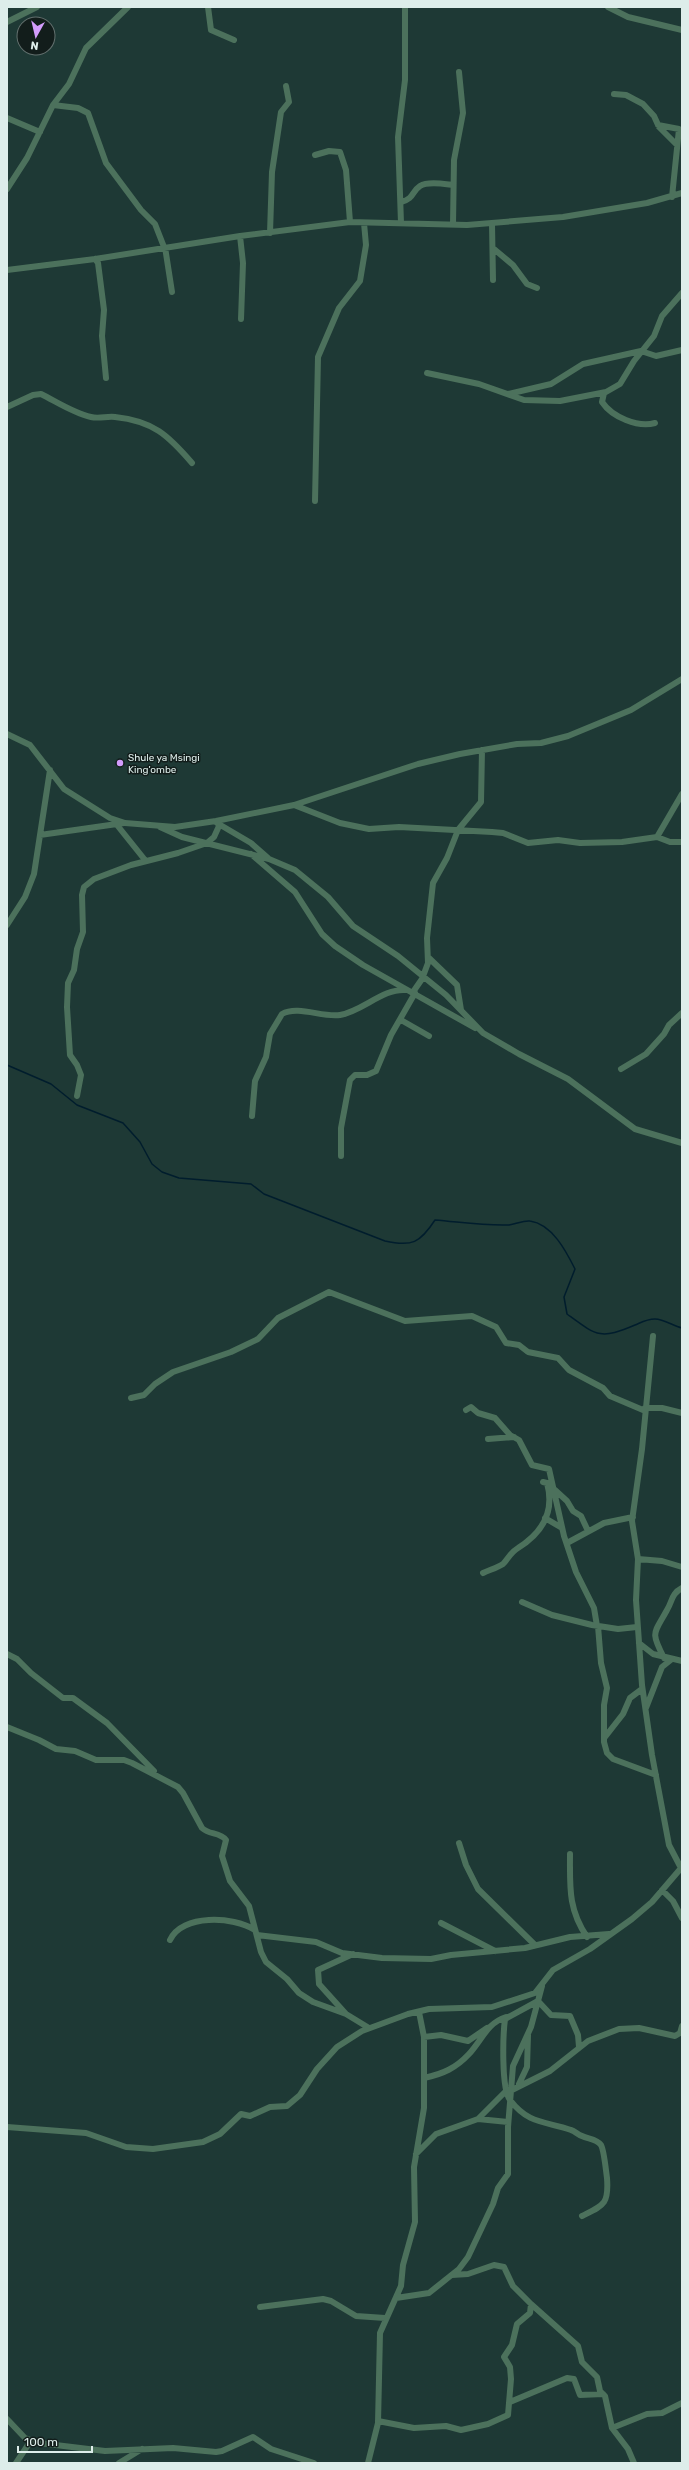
<svg xmlns="http://www.w3.org/2000/svg" width="689" height="2470" font-family="Rubik,sans-serif">
<style>
.lines{fill:none;stroke-linecap:round;stroke-linejoin:round}
.stream{stroke:#001d2d;stroke-width:1.5}
.minor{stroke:#4c715c;stroke-width:6}
.poi-dot{fill:#d39cfc;stroke:#121d1b;stroke-width:1.5}
.labels{text-anchor:middle;stroke-width:3;stroke-linejoin:round;paint-order:stroke}
.poi-label{font-size:10px;fill:#ddedea;stroke:#121d1b;text-anchor:start}
</style>
<rect width="100%" height="100%" fill="#1e3935"/>
<g class="lines">
<path class="stream" d="M7,1065L51,1084L77,1105L123,1123L140,1142L152,1164L162,1172L179,1178L251,1184L264,1194L385,1241C412,1247 420,1243 435,1220C460,1222 484,1226 509,1225C516,1224 524,1220 530,1221C552,1224 566,1251 575,1269L564,1297L567,1314C597,1336 600,1340 635,1325C642,1322 647,1319 655,1319C664,1319 673,1326 682,1328"/>
<path class="minor" d="M208,7L211,30L234,40
M608,7L628,17L682,30
M7,22L37,7
M614,94L626,95L643,104L654,116L659,127L677,145
M53,105L78,108L88,113L106,163L141,210L155,224L164,247
M7,118L40,132
M658,125L679,129L672,197
M315,155L329,151L340,152L346,170L350,222
M7,189L27,158L53,105L69,84L86,48L128,7
M401,202C415,198 411,192 420,186C428,181 444,184 453,185
M401,223L398,137L405,80V7
M453,224L454,160L463,113L459,72
M492,224L493,280
M270,233L272,172L281,112L289,102L286,86
M240,236L243,263L241,319
M165,247L172,292
M494,249L513,265L527,284L537,288
M95,259L98,263L104,310L102,336L106,378
M7,270L95,259L240,236L350,222L467,225L563,217L647,203L682,193
M427,373L479,384L524,400L560,401L606,392L620,384L634,361L654,336L662,316L682,293
M604,393L602,402C612,417 638,428 655,423
M508,394L551,384L583,364L641,351L656,356L682,350
M7,407L33,395L41,394C57,402 73,413 91,417C99,419 107,416 115,417C153,421 168,435 192,463
M315,501L318,357L339,308L360,281L366,245L364,223
M7,734L30,745L64,789L110,818L125,823L175,827L216,821L294,805L418,764L460,754L517,744L541,743L568,736L631,710L682,679
M294,805L340,823L369,829L399,827L492,832L503,833L528,843L558,840L580,843L622,842L657,837L670,842H682
M217,823L251,843L268,858
M117,825L145,860
M160,827L182,837L269,859L295,870L328,897L353,926L398,956L446,995L483,1033L519,1054L568,1079L635,1129L682,1143
M40,835L124,823
M657,837L682,794
M251,854L295,892L322,934L335,946L363,965L475,1028
M7,925L25,897L34,874L50,770
M429,958L457,985L461,1010
M413,992L422,979L428,963L427,938L433,883L447,858L458,830L481,802L482,750
M401,1020L429,1036
M621,1069L646,1054L664,1034L669,1025L682,1013
M77,1096L81,1075L77,1065L70,1055L67,1007L68,983L74,970L77,949L83,932L82,895L84,887L94,879L131,865L178,853L207,843L214,837L219,826
M252,1116L255,1081L266,1057L270,1034L282,1014C298,1005 323,1018 340,1015C363,1011 383,988 406,990
M341,1156V1128L350,1080L355,1075H367L376,1071L391,1035L415,993
M653,1336L642,1449L632,1521L638,1559L636,1600L642,1685L652,1755L669,1845L681,1868
M131,1398L144,1395L155,1384L173,1372L231,1352L258,1339L278,1318L329,1292L405,1321L472,1316L496,1327L506,1343L519,1345L528,1352L558,1358L569,1370L603,1388L610,1396L643,1410
M645,1408H662L682,1413
M466,1410L471,1407L478,1413L495,1418L510,1435L519,1440L532,1465L549,1469L564,1536L576,1572L594,1608L597,1626
M488,1439L514,1437
M555,1490L567,1501L573,1511L581,1516L588,1531
M545,1518L562,1528
M567,1543L604,1523L633,1517
M638,1559L662,1561L682,1567
M483,1573C489,1570 497,1568 503,1564C508,1559 511,1552 518,1548C542,1533 555,1512 547,1483L543,1482
M522,1602L552,1615L592,1625L618,1629L637,1627
M598,1626L601,1663L607,1688L604,1705V1742L607,1753L613,1759L656,1775
M639,1643L653,1654L682,1661
M7,1654L17,1659L31,1673L63,1698H73L107,1723L154,1771
M664,1658C650,1631 654,1634 667,1610C673,1600 671,1594 682,1588
M646,1708L662,1667L672,1659
M7,1727L39,1740L56,1749L75,1751L96,1760H124L132,1763L178,1787L183,1793L202,1828C209,1835 220,1832 226,1840L222,1856L230,1881L249,1906L261,1952L266,1962L287,1979L299,1993L313,2002L346,2014
M605,1737L623,1714L630,1698L642,1689
M459,1843L466,1865L478,1889L535,1945
M570,1854C570,1887 568,1909 587,1937
M662,1890L673,1901L682,1918
M441,1923L495,1951
M257,1935L316,1942L342,1953L382,1958L431,1959L451,1955L525,1948L570,1937L609,1934
M170,1940C182,1914 233,1916 255,1930
M353,1954L318,1970L319,1984L346,2014L369,2028
M542,1986L538,2001L505,2019C503,2034 501,2089 510,2100C529,2125 546,2121 571,2130C575,2131 578,2135 582,2136C588,2139 597,2139 601,2145C604,2150 606,2171 607,2178C609,2204 604,2205 582,2216
M538,2001L551,2015L570,2016L578,2035L579,2047
M424,2037L441,2035L468,2041L487,2028
M424,2078C443,2074 456,2068 469,2054C482,2040 487,2023 506,2017
M519,2084L527,2067L528,2035
M512,2090L550,2071L588,2041L619,2029L639,2028L675,2036L680,2033L682,2026
M478,2119L506,2091
M7,2127L86,2133L126,2147L153,2149L203,2142L220,2134L241,2114L250,2116L270,2107L287,2106L300,2095L317,2069L337,2047L362,2031L408,2014L429,2009L492,2007L535,1993L553,1970L590,1949L632,1919L652,1902L682,1867
M416,2154L436,2134L478,2119L508,2122
M396,2298L429,2293L459,2269L468,2257L493,2204L498,2188L508,2174V2127L513,2066L531,2027L538,2001
M531,2304L578,2346L582,2362L597,2377L600,2391L605,2396L612,2428L647,2414L662,2413L682,2403
M260,2307L323,2299L331,2301L356,2316L385,2318
M510,2402L567,2378L574,2379L580,2395L603,2394
M7,2419L25,2438L39,2443L105,2451L173,2448L216,2452L222,2451L253,2437L271,2449L314,2463
M378,2421L414,2428L446,2426L461,2430L488,2424L508,2415L511,2379L510,2367L504,2357L512,2345L517,2324L530,2313L531,2304L513,2286L504,2267L494,2265L468,2274L452,2275
M612,2428L628,2449L634,2463
M16,2463L30,2442
M119,2463L142,2449
M368,2463L378,2423L380,2333L401,2286L403,2265L415,2222L414,2167L424,2108V2037L419,2012"/>
</g>
<circle class="poi-dot" cx="120" cy="763" r="4"/>
<g class="labels">
<g class="poi-label">
<text x="128" y="761">Shule ya Msingi<tspan x="128" dy="12">King'ombe</tspan></text>
</g>
</g>
<rect width="689" height="2470" fill="none" stroke="#ddedea" stroke-width="16"/>
<g transform="translate(36 36) rotate(188)"><circle r="19" fill="#121d1b" stroke="#63706e"/>
<path d="M0-3L7 15L0 10L-7 15Z" fill="#d39cfc"/>
<text y="-6" font-size="11" font-weight="bold" text-anchor="middle" fill="#ddedea">N</text>
</g>
<path d="M18 2446v6h74v-6" fill="none" stroke="#ddedea" stroke-width="2"/>
<text x="24" y="2446" font-size="12" fill="#ddedea" stroke="#121d1b" stroke-width="3" paint-order="stroke">100 m</text>
</svg>
